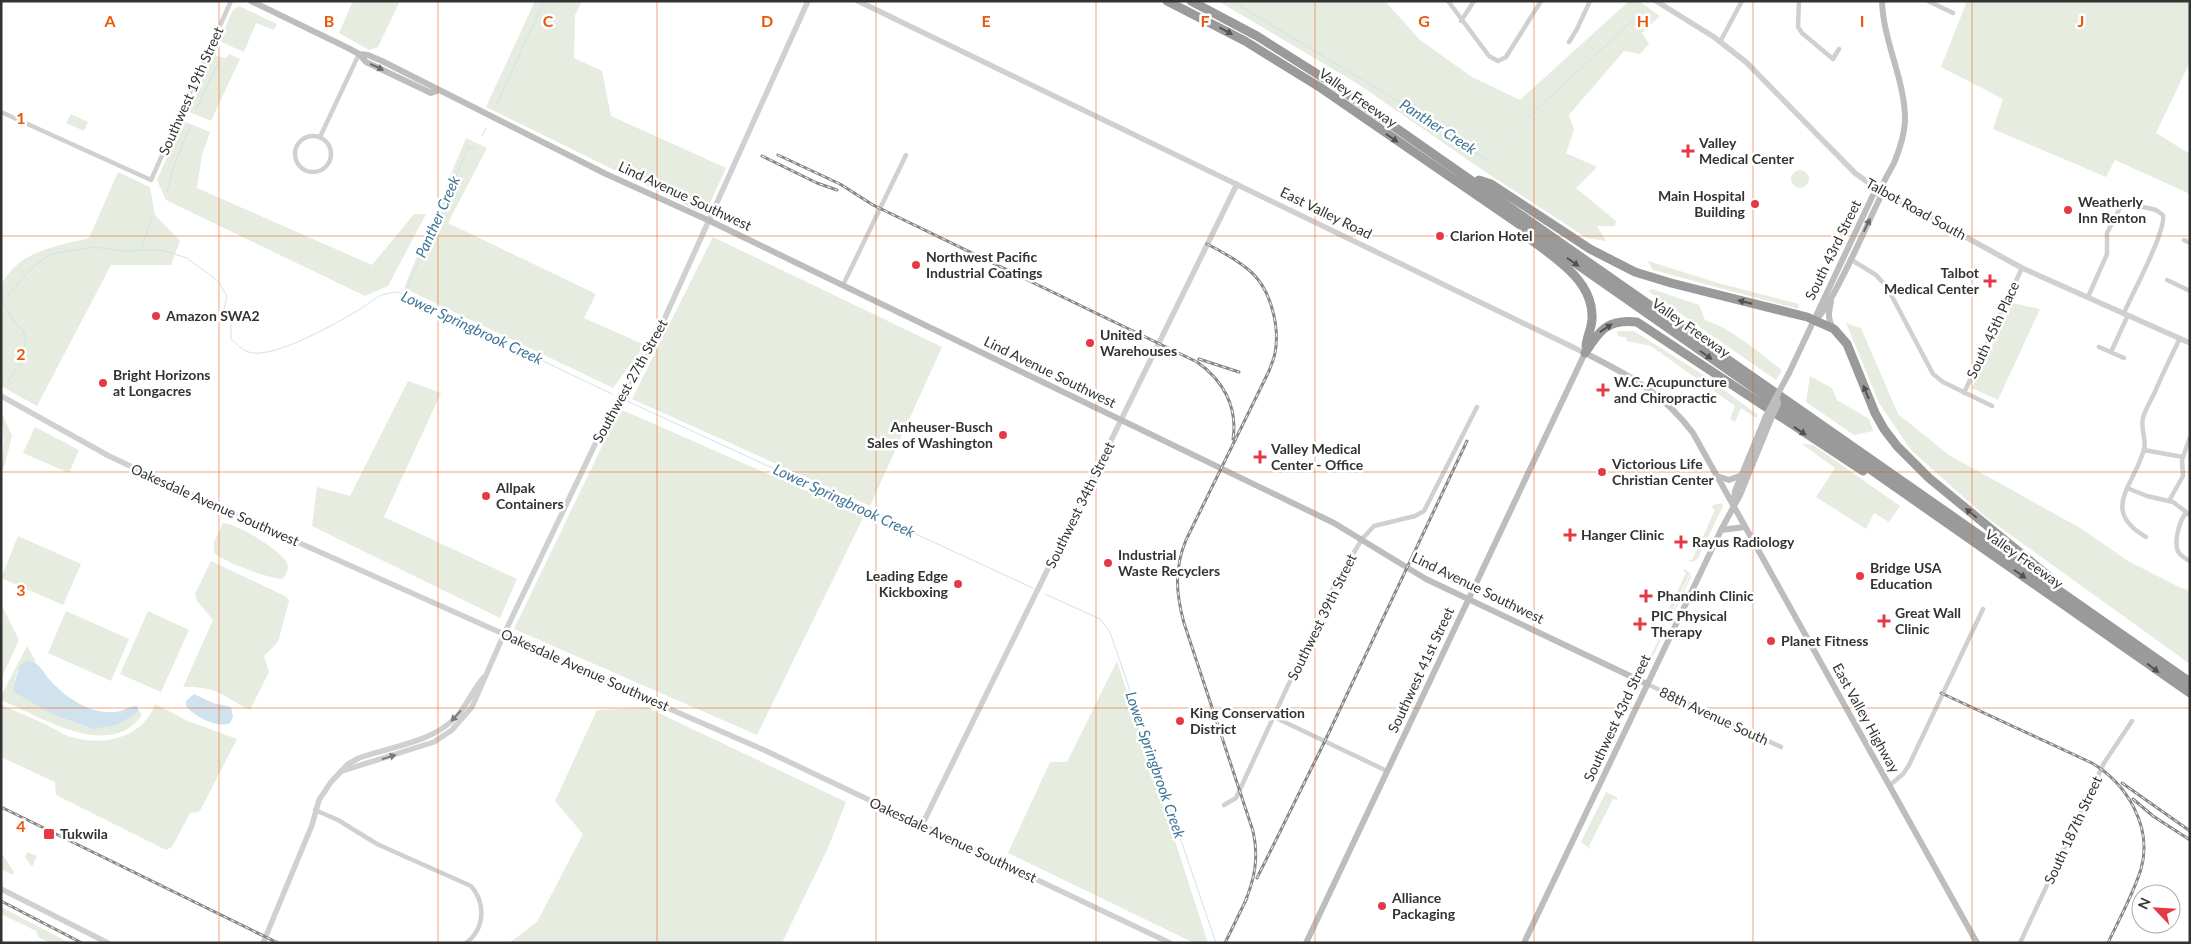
<svg xmlns="http://www.w3.org/2000/svg" width="2191" height="944" font-family="Lato,sans-serif">
<style>
.green{fill:#e6ecdf}
.water{fill:#cfe2ee}
.lines{fill:none;stroke-linecap:round;stroke-linejoin:round}
.stream{stroke:#cfe2ee;stroke-width:1}
.minor{stroke:#d0d0d0;stroke-width:4.5}
.tertiary{stroke:#d0d0d0;stroke-width:5.5}
.secondary{stroke:#bdbdbd;stroke-width:6}
.motorway{stroke:#9a9a9a;stroke-width:9}
.rail-casing{stroke:#888;stroke-width:3}
.rail{stroke:#fff;stroke-width:1;stroke-dasharray:4;stroke-linecap:butt}
.secondary-bridge{stroke:#bdbdbd;stroke-width:6}
.oneway{fill:#525252}
.oneway2{fill:#6a6a6a}
.oneway3{fill:#7a7a7a}
.grid{fill:none;stroke:#e8590c;stroke-width:1;stroke-opacity:0.55}
.poi-dot{fill:#e63946;stroke:#fff;stroke-width:2}
.labels{text-anchor:middle;stroke-width:5;stroke-linejoin:round;paint-order:stroke}
.street-label{font-size:14px;fill:#333;stroke:#fff}
.poi-label{font-size:14px;font-weight:bold;fill:#333;stroke:#fff;text-anchor:start}
.water-label{font-size:15px;font-style:italic;fill:#3f7597;stroke:#fff}
.grid-label{font-size:16px;text-anchor:middle;font-weight:bold;fill:#e8590c;stroke:#fff;stroke-width:5;stroke-linejoin:round;paint-order:stroke}
</style>
<rect width="100%" height="100%" fill="#fff"/>
<path class="green" d="M353,1H400L378,47L369,50L339,33Z
M535,1H582L575,15L574,58L602,71L611,116L726,168L710,203L698,211L486,107Z
M1218,1H1385L1420,40L1472,77L1520,100L1629,1H1639L1660,16L1642,33L1649,44L1640,54L1624,51L1569,115L1574,130L1566,153L1597,167L1576,188L1616,221L1615,226H1597L1606,241L1587,238L1481,169L1358,84Z
M1967,1H2190V62L2156,133L2190,154V194L2115,160L2106,177L1993,129L2003,99L1941,67Z
M239,6L277,24L274,30L256,23L244,52L219,41L233,10Z
M215,50L216,56L226,58L229,54L240,59L211,121L187,111Z
M71,114L88,122L84,131L66,123Z
M183,121L210,132L202,155L197,188L372,265L414,214H426L388,286L365,296L166,200L157,180Z
M466,138L487,148L448,223L596,294L584,318L645,345L613,388L404,288Z
M1791 179a9 9 0 1 1 18 0a9 9 0 1 1-18 0Z
M118,172L150,187L155,215L180,241L171,265H111L37,406L1,386V285C20,250 54,247 89,238Z
M713,237L942,347L870,506L632,399Z
M1648,261L1718,283L1799,304L1798,309L1653,270Z
M1652,289L1699,305L1705,320C1733,329 1759,353 1782,370L1776,380L1648,291Z
M2012,303L2040,309L1998,400L1972,388Z
M1846,323L1861,328L1898,414L1949,455L2082,529L2128,561L2183,589L2190,590V664L1987,518L1911,450L1879,403Z
M1617,331H1634L1705,376L1758,415L1756,418L1741,408L1735,422L1730,419L1735,406L1651,346L1626,341L1627,338L1618,336Z
M1810,376L1832,388L1837,400L1869,419L1873,431L1854,435L1806,402Z
M408,381L441,393L384,517L517,579L500,618L312,526L317,487L350,496Z
M620,409L864,516L757,735L514,629Z
M1,411L12,436L5,464L1,471L4,441Z
M35,427L79,450L69,473L23,453Z
M1802,444L1813,445L1900,506L1889,522L1874,513L1866,529L1816,497L1835,468Z
M1722,503L1723,506L1698,558L1693,562L1687,560H1692L1715,510L1712,508L1713,505Z
M223,523C238,524 278,549 286,561C290,567 287,575 282,579C264,577 229,564 214,553V542Z
M18,536L81,564L63,605L1,578Z
M211,561L287,597L289,601L278,642L264,656L269,672L250,710C221,695 217,686 183,687L213,620L197,601L195,594Z
M1685,569L1690,573L1667,621L1661,618L1664,619L1686,573L1683,571Z
M1691,573V577L1669,623L1668,622Z
M1,604L19,640L1,679Z
M66,611L129,639L111,681L48,653Z
M148,611L189,630L161,692L120,674Z
M1664,628L1666,629L1649,665L1643,672Z
M27,646L36,662L29,660L17,672L13,688L39,707L88,728L120,724L139,711L142,715C109,762 40,716 1,700V696Z
M1117,661L1208,943H1194L1008,853L1050,762H1067Z
M155,704L188,721L237,739L201,809L198,812L190,813L172,847L166,850L56,795L55,782L1,757V705C17,712 32,718 47,725C56,730 65,736 75,738C107,746 143,737 155,704Z
M648,708L846,802L828,848L782,943H509L537,922L583,834L555,801L597,710Z
M1606,792L1618,798L1617,800L1613,799L1589,846L1592,850L1581,842Z
M1,852L14,872L13,875L1,869Z
M27,852L37,856L32,867L25,857Z
M1,907L70,943H50L38,937L36,931L1,914Z"/>
<path class="water" d="M29,660C39,663 42,670 48,678C65,697 88,714 115,712C123,711 129,706 137,706L139,711L120,724L92,729L50,713L14,692L13,688L20,665Z
M194,694L213,703L231,707L233,717L230,723C219,729 193,716 186,706V701Z"/>
<g class="lines">
<path class="stream" d="M1232,1L1421,115L1486,159L1527,118L1641,13
M495,108L544,1
M196,110L219,61
M482,136L486,128
M167,192L172,171L189,128
M141,250L152,218
M404,295L468,148H477
M1,299L7,296L34,266L51,254L93,247L126,251L161,250L187,258L218,281L227,296L224,309L231,323V339C238,345 244,352 253,353C279,356 335,324 357,311C375,300 377,293 399,292L612,394
M2,300L15,323L23,330L26,340L23,360L7,383
M627,401L1033,588
M1045,594L1100,619L1110,632L1216,943"/>
<path class="minor" d="M1448,1L1489,56L1498,61L1506,57L1541,1
M1799,1L1798,27L1802,33L1833,59L1839,49
M1928,1L1953,13
M1461,21L1474,1
M1569,42L1577,29L1590,1
M1720,42L1742,1
M1,112L151,180L231,1
M295 154a18 18 0 1 1 36 0a18 18 0 1 1-36 0Z
M320,137L359,54
M2184,240L2190,243
M1850,259L1876,275L1887,287L1933,374L1943,382L1992,406
M2167,280L2190,291
M843,285L906,155
M2088,297L2107,254V233L2120,208L2126,203L2156,210L2163,215C2166,232 2132,294 2124,313
M2099,347L2124,358
M2111,352L2128,315
M1964,393L2022,268
M2144,450L2183,457
M2127,488L2147,496L2173,502L2190,515
M2169,501L2183,476L2182,460L2190,437
M2186,513C2179,521 2173,544 2179,553C2182,557 2186,559 2190,561
M2146,537C2099,510 2135,485 2144,449C2147,439 2140,429 2143,418C2145,410 2150,402 2154,394C2162,375 2171,357 2180,338
M1647,684L1781,747
M1274,717L1387,771
M1889,786L1903,774L1909,765L1983,609
M1224,805L1236,798L1334,586L1362,539L1374,526L1415,516L1424,511L1477,407
M315,810L338,820L377,844L471,886C486,903 485,929 466,943
M2020,943L2104,763L2132,721"/>
<path class="tertiary" d="M858,1L1585,353
M1656,1L1714,37L1746,62L1855,173L1873,186L2022,268L2190,343
M1,396L109,456L185,492L497,631L587,673L764,750L1170,943
M342,771L434,742L452,730L472,707L504,634L601,432L649,353L808,1
M922,825L1237,184
M1,889L108,943
M263,943L312,825L319,800L331,782L348,764L359,758C392,746 432,743 457,716C468,704 473,689 484,677"/>
<path class="secondary" d="M251,1L348,48L359,54L366,62L431,93L437,91
M359,54L368,55L382,61L606,174L710,221L1334,523L1426,579L1647,684
M1831,302C1829,311 1827,319 1833,328
M1815,320C1829,313 1870,218 1880,198C1880,185 1888,175 1894,163C1899,151 1904,136 1905,122C1906,81 1883,42 1882,1
M1789,373L1873,195L1880,190
M1717,476L1729,480L1742,475
M1734,501L1735,491L1766,416
M1721,530L1745,527
M1306,943L1585,353C1629,375 1663,393 1693,433L1977,943
M1524,943L1721,530L1740,495L1771,419"/>
<path class="motorway" d="M1167,1L1245,41L1321,88L1568,258L2190,693
M1191,1L1257,36L1333,84L2190,682
M1479,180L1491,184L1590,249L1635,272L1671,283L1807,317L1834,329L1847,344L1875,413L1884,429L1897,446L1929,478L2057,583
M1525,235C1551,256 1592,278 1592,316C1593,326 1587,335 1586,346
M1585,353C1600,330 1607,319 1637,322L1863,471"/>
<g class="rail-casing">
<path id="rail" d="M778,155L840,184L873,205L1197,362C1223,380 1238,407 1233,439
M762,156L817,183L837,190
M1207,244C1223,252 1237,260 1250,271C1271,289 1280,327 1275,353C1274,359 1271,365 1269,371L1186,540C1174,569 1176,594 1184,623L1253,831C1259,857 1255,879 1244,904
M1199,359L1239,372
M1941,693L2092,763C2127,784 2153,827 2141,869C2133,895 2119,919 2108,943
M2122,783L2190,831
M2133,799L2153,816L2190,840
M1,807L278,943
M1257,878L1323,745L1467,441
M1,901L82,943
M1225,943L1247,898"/>
</g>
<use href="#rail" class="rail"/>
<path class="secondary-bridge" d="M1766,416L1789,373
M1771,419L1778,404L1777,398"/>
</g>
<defs><path id="oneway-solid" d="M-6-.8H1V-3.2L6.5 0L1 3.2V.8H-6Z" transform="scale(1.25)"/></defs>
<g class="oneway">
<use href="#oneway-solid" transform="translate(1226 31) rotate(29)"/>
<use href="#oneway-solid" transform="translate(1392 138) rotate(35)"/>
<use href="#oneway-solid" transform="translate(1573 262) rotate(35)"/>
<use href="#oneway-solid" transform="translate(1745 302) rotate(-166)"/>
<use href="#oneway-solid" transform="translate(1606 328) rotate(-34)"/>
<use href="#oneway-solid" transform="translate(1706 355) rotate(35)"/>
<use href="#oneway-solid" transform="translate(1866 392) rotate(-112)"/>
<use href="#oneway-solid" transform="translate(1800 431) rotate(33)"/>
<use href="#oneway-solid" transform="translate(1971 513) rotate(-140)"/>
<use href="#oneway-solid" transform="translate(2020 574) rotate(35)"/>
<use href="#oneway-solid" transform="translate(2153 668) rotate(37)"/>
</g>
<g class="oneway2">
<use href="#oneway-solid" transform="translate(377 67) rotate(25)"/>
<use href="#oneway-solid" transform="translate(1867 225) rotate(-64)"/>
</g>
<g class="oneway3">
<use href="#oneway-solid" transform="translate(456 716) rotate(132)"/>
<use href="#oneway-solid" transform="translate(389 757) rotate(-17)"/>
</g>
<path class="grid" d="M219,1V943M438,1V943M657,1V943M876,1V943M1096,1V943M1315,1V943M1534,1V943M1753,1V943M1972,1V943M1,236H2190M1,472H2190M1,708H2190"/>
<g class="poi-dot">
<path d="M1685.5 143.5h5v5h5v5h-5v5h-5v-5h-5v-5h5z"/>
<circle cx="1755" cy="204" r="5"/>
<circle cx="2068" cy="210" r="5"/>
<circle cx="1440" cy="236" r="5"/>
<circle cx="916" cy="265" r="5"/>
<path d="M1987.5 273.5h5v5h5v5h-5v5h-5v-5h-5v-5h5z"/>
<circle cx="156" cy="316" r="5"/>
<circle cx="1090" cy="343" r="5"/>
<circle cx="103" cy="383" r="5"/>
<path d="M1600.5 382.5h5v5h5v5h-5v5h-5v-5h-5v-5h5z"/>
<circle cx="1003" cy="435" r="5"/>
<path d="M1257.5 449.5h5v5h5v5h-5v5h-5v-5h-5v-5h5z"/>
<circle cx="1602" cy="472" r="5"/>
<circle cx="486" cy="496" r="5"/>
<path d="M1567.5 527.5h5v5h5v5h-5v5h-5v-5h-5v-5h5z"/>
<path d="M1678.5 534.5h5v5h5v5h-5v5h-5v-5h-5v-5h5z"/>
<circle cx="1108" cy="563" r="5"/>
<circle cx="1860" cy="576" r="5"/>
<circle cx="958" cy="584" r="5"/>
<path d="M1643.5 588.5h5v5h5v5h-5v5h-5v-5h-5v-5h5z"/>
<path d="M1881.5 613.5h5v5h5v5h-5v5h-5v-5h-5v-5h5z"/>
<path d="M1637.5 616.5h5v5h5v5h-5v5h-5v-5h-5v-5h5z"/>
<circle cx="1771" cy="641" r="5"/>
<circle cx="1180" cy="721" r="5"/>
<rect x="43" y="828" width="12" height="12" rx="2.5"/>
<circle cx="1382" cy="906" r="5"/>
</g>
<g class="labels">
<g class="street-label">
<text transform="translate(191 91) rotate(-66)" y="5">Southwest 19th Street</text>
<text transform="translate(1358 98) rotate(35)" y="5">Valley Freeway</text>
<text transform="translate(685 196) rotate(25)" y="5">Lind Avenue Southwest</text>
<text transform="translate(1916 209) rotate(29)" y="5">Talbot Road South</text>
<text transform="translate(1326 213) rotate(26)" y="5">East Valley Road</text>
<text transform="translate(1833 250) rotate(-64)" y="5">South 43rd Street</text>
<text transform="translate(1691 328) rotate(35)" y="5">Valley Freeway</text>
<text transform="translate(1993 330) rotate(-65)" y="5">South 45th Place</text>
<text transform="translate(1050 372) rotate(26)" y="5">Lind Avenue Southwest</text>
<text transform="translate(630 381) rotate(-61)" y="5">Southwest 27th Street</text>
<text transform="translate(215 505) rotate(24)" y="5">Oakesdale Avenue Southwest</text>
<text transform="translate(1080 505) rotate(-64)" y="5">Southwest 34th Street</text>
<text transform="translate(2024 559) rotate(35)" y="5">Valley Freeway</text>
<text transform="translate(1478 588) rotate(26)" y="5">Lind Avenue Southwest</text>
<text transform="translate(1322 617) rotate(-64)" y="5">Southwest 39th Street</text>
<text transform="translate(585 670) rotate(24)" y="5">Oakesdale Avenue Southwest</text>
<text transform="translate(1421 670) rotate(-65)" y="5">Southwest 41st Street</text>
<text transform="translate(1714 716) rotate(25)" y="5">88th Avenue South</text>
<text transform="translate(1617 718) rotate(-65)" y="5">Southwest 43rd Street</text>
<text transform="translate(1866 718) rotate(61)" y="5">East Valley Highway</text>
<text transform="translate(2073 830) rotate(-65)" y="5">South 187th Street</text>
<text transform="translate(953 840) rotate(25)" y="5">Oakesdale Avenue Southwest</text>
</g>
<g class="poi-label">
<text x="1699" y="148">Valley<tspan x="1699" dy="16">Medical Center</tspan></text>
<text x="1745" y="201" text-anchor="end">Main Hospital<tspan x="1745" dy="16">Building</tspan></text>
<text x="2078" y="207">Weatherly<tspan x="2078" dy="16">Inn Renton</tspan></text>
<text x="1450" y="241">Clarion Hotel</text>
<text x="926" y="262">Northwest Pacific<tspan x="926" dy="16">Industrial Coatings</tspan></text>
<text x="1979" y="278" text-anchor="end">Talbot<tspan x="1979" dy="16">Medical Center</tspan></text>
<text x="166" y="321">Amazon SWA2</text>
<text x="1100" y="340">United<tspan x="1100" dy="16">Warehouses</tspan></text>
<text x="113" y="380">Bright Horizons<tspan x="113" dy="16">at Longacres</tspan></text>
<text x="1614" y="387">W.C. Acupuncture<tspan x="1614" dy="16">and Chiropractic</tspan></text>
<text x="993" y="432" text-anchor="end">Anheuser-Busch<tspan x="993" dy="16">Sales of Washington</tspan></text>
<text x="1271" y="454">Valley Medical<tspan x="1271" dy="16">Center - Office</tspan></text>
<text x="1612" y="469">Victorious Life<tspan x="1612" dy="16">Christian Center</tspan></text>
<text x="496" y="493">Allpak<tspan x="496" dy="16">Containers</tspan></text>
<text x="1581" y="540">Hanger Clinic</text>
<text x="1692" y="547">Rayus Radiology</text>
<text x="1118" y="560">Industrial<tspan x="1118" dy="16">Waste Recyclers</tspan></text>
<text x="1870" y="573">Bridge USA<tspan x="1870" dy="16">Education</tspan></text>
<text x="948" y="581" text-anchor="end">Leading Edge<tspan x="948" dy="16">Kickboxing</tspan></text>
<text x="1657" y="601">Phandinh Clinic</text>
<text x="1895" y="618">Great Wall<tspan x="1895" dy="16">Clinic</tspan></text>
<text x="1651" y="621">PIC Physical<tspan x="1651" dy="16">Therapy</tspan></text>
<text x="1781" y="646">Planet Fitness</text>
<text x="1190" y="718">King Conservation<tspan x="1190" dy="16">District</tspan></text>
<text x="60" y="839">Tukwila</text>
<text x="1392" y="903">Alliance<tspan x="1392" dy="16">Packaging</tspan></text>
</g>
<g class="water-label">
<text transform="translate(1438 127) rotate(33)" y="5">Panther Creek</text>
<text transform="translate(438 217) rotate(-66)" y="5">Panther Creek</text>
<text transform="translate(472 328) rotate(25)" y="5">Lower Springbrook Creek</text>
<text transform="translate(844 501) rotate(25)" y="5">Lower Springbrook Creek</text>
<text transform="translate(1155 765) rotate(71)" y="5">Lower Springbrook Creek</text>
</g>
</g>
<g class="grid-label">
<text x="110" y="27">A</text>
<text x="329" y="27">B</text>
<text x="548" y="27">C</text>
<text x="767" y="27">D</text>
<text x="986" y="27">E</text>
<text x="1205" y="27">F</text>
<text x="1424" y="27">G</text>
<text x="1643" y="27">H</text>
<text x="1862" y="27">I</text>
<text x="2081" y="27">J</text>
<text x="21" y="124">1</text>
<text x="21" y="360">2</text>
<text x="21" y="596">3</text>
<text x="21" y="832">4</text>
</g>
<rect width="2191" height="944" fill="none" stroke="#333333" stroke-width="5"/>
<g transform="translate(2156 909) rotate(295)"><circle r="24" fill="#ffffff" stroke="#adadad"/>
<path d="M0-4L9 19L0 12L-9 19Z" fill="#e63946"/>
<text y="-8" font-size="14" font-weight="bold" text-anchor="middle" fill="#333333">N</text>
</g>
</svg>
